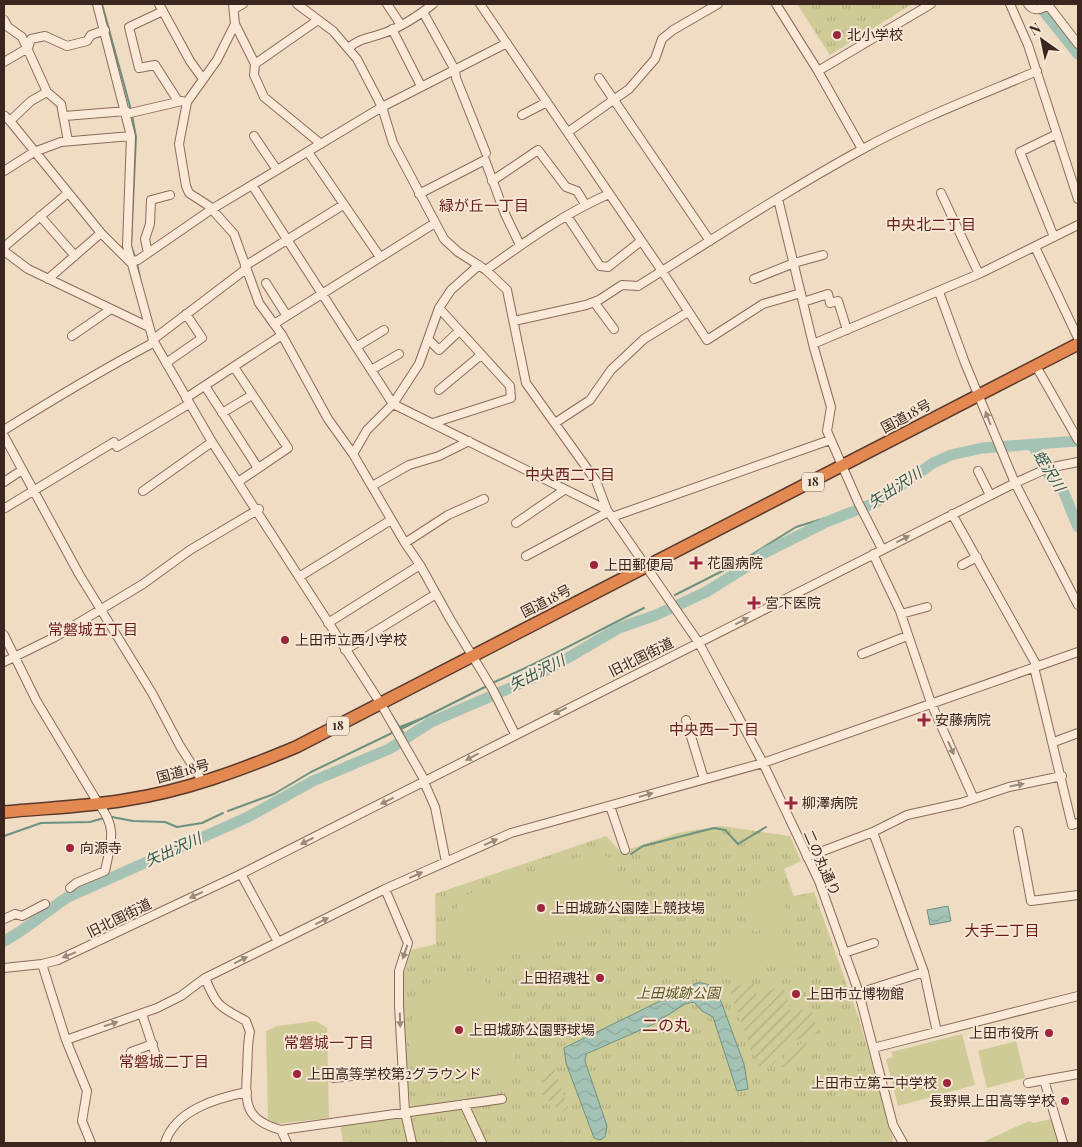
<svg xmlns="http://www.w3.org/2000/svg" width="1082" height="1147" font-family="'Playfair Display','Noto Sans JP',serif">
<style>
.park{fill:url(#park-tufts)}
.garden{fill:url(#garden-furrows)}
.pitch{fill:#cfcb96}
.water{fill:url(#water-waves);stroke:#6c9281}
.lines{fill:none;stroke-linecap:round;stroke-linejoin:round}
.stream{stroke:#6c9281;stroke-width:2}
.river{stroke:#a5c3b5;stroke-width:11}
.minor-casing{stroke:#8b6b59;stroke-width:10}
.highway-casing{stroke:#593a2d;stroke-width:14}
.minor{stroke:#fae9d7;stroke-width:8}
.highway{stroke:#e38850;stroke-width:11}
.oneway{fill:#9a887a}
.poi-dot{fill:#9d263c;stroke:#f7e6d3;stroke-width:2}
.labels{text-anchor:middle;stroke-width:4;stroke-linejoin:round;paint-order:stroke}
.shield{fill:#f7e6d3;stroke:#736054;stroke-width:1}
.shield-label{font-size:12px;font-weight:bold;fill:#3a261e}
.poi-label{font-size:14px;fill:#3a261e;stroke:#f7e6d3;text-anchor:start}
.street-label{font-size:14px;fill:#3a261e;stroke:#f7e6d3}
.park-label{font-size:14px;font-style:italic;fill:#545823;stroke:#f7e6d3}
.neighbourhood-label{font-size:15px;fill:#691d1b;stroke:#f7e6d3}
.water-label{font-size:15px;font-style:italic;fill:#2c5b50;stroke:#f7e6d3}
.quarter-label{font-size:16px;fill:#691d1b;stroke:#f7e6d3}
</style>
<defs>
<pattern id="park-tufts" width="24" height="20" patternUnits="userSpaceOnUse" patternTransform="scale(1.25)"><rect width="24" height="20" fill="#cfcb96"/><path d="M3 7l-1-3M5 7V3M7 7l1-3M15 17l-1-3M17 17v-4M19 17l1-3" fill="none" stroke="#b2ae81"/></pattern>
<pattern id="garden-furrows" width="10" height="10" patternUnits="userSpaceOnUse" patternTransform="scale(1.25)"><rect width="10" height="10" fill="#cfcb96"/><path d="M-1 1l2-2M0 10L10 0M9 11l2-2" fill="none" stroke="#b2ae81"/></pattern>
<pattern id="water-waves" width="16" height="10" patternUnits="userSpaceOnUse" patternTransform="scale(1.25)"><rect width="16" height="10" fill="#a5c3b5"/><path d="M0 5q4-4 8 0t8 0" fill="none" stroke="#8fa79b"/></pattern>
</defs>
<rect width="100%" height="100%" fill="#f0dbc3"/>
<path class="park" d="M797,4H912L830,55Z
M721,826L790,836L801,861L784,869L794,896L814,892L859,1019L892,1133L893,1143H343L340,1123L411,1113L400,1006L402,980L411,950L436,944L435,894L606,836L621,852L678,833Z"/>
<path class="garden" d="M752,981L757,995L783,986L792,1013L810,1008L819,1033C810,1036 798,1038 789,1044C777,1052 777,1074 757,1065L729,989Z
M806,1042C810,1059 793,1068 779,1067L789,1049Z
M548,1068L555,1069L568,1108L562,1112L542,1095L541,1087Z"/>
<path class="pitch" d="M597,851L614,860L628,899L623,918C591,929 497,970 469,956C456,949 452,933 449,920L466,895Z
M779,887L789,921L754,932L743,898Z
M782,928L791,958L723,980L714,950Z
M466,975L478,977L496,988L514,1045L515,1065L507,1074L499,1077L437,1082L420,1080C396,1028 412,992 466,975Z
M316,1021L327,1028L329,1118L276,1124L268,1119L266,1031L277,1026Z
M962,1034L975,1085L898,1106L886,1059L893,1057L891,1052Z
M1016,1041L1025,1078L987,1088L978,1051Z
M1055,1118L1063,1143H981L1029,1121L1034,1123Z"/>
<path class="water" d="M948,906L951,921L930,925L927,910Z
M697,983C708,982 714,987 719,996L744,1064L748,1089L737,1091L713,1017L702,1011L694,1002L685,1004L654,1024L586,1054L585,1061L607,1126L605,1137L600,1140L594,1138L566,1063L564,1048Z"/>
<g class="lines">
<path class="stream" d="M102,4L131,110
M132,115L136,137L131,246L136,259
M137,263L142,288
M675,595L740,562L796,527L825,518L830,521
M492,683C544,661 593,633 644,608
M388,710L407,738
M400,727L423,718
M399,730L487,686
M228,811L274,794L311,772L394,732
M112,817L133,821L165,822L177,827L202,823L223,813
M4,836L41,823L90,822L104,818
M631,854L643,846L714,828L725,830L738,844L766,827"/>
<path class="river" d="M1038,4L1078,54
M1032,444L1050,477L1062,488L1078,527
M4,941C27,929 46,911 68,897L248,817L313,781L389,749L431,722L533,678L619,628L656,615L706,592L746,567L764,553L824,523L877,502L933,463L951,455L982,448L1078,441"/>
<g class="minor-casing">
<path id="minor" d="M97,4L131,136L127,246L153,340L212,442L381,704L425,781
M159,4L190,61L203,79
M233,4L235,24L255,64L254,75L264,97L321,144
M297,4L333,31L357,59L382,107L393,143L444,239L458,252L486,270L507,290L526,383L596,481L607,510L699,643L763,763L819,881L859,993L893,1125L903,1143
M387,4L401,25
M480,4L662,271L707,340L763,304L801,293
M776,4L818,71L862,149
M1010,4L1028,45L1078,199
M1028,4C1034,12 1041,10 1049,4
M1048,5L1078,44
M234,9L243,4
M163,11L129,27L139,68L155,65L178,101
M423,12L455,70L456,78L486,153
M4,20L8,27L22,37L47,92L61,104L68,141
M235,24L217,60L187,102L179,144L186,186L189,193L209,206L234,234L259,303L282,335L328,419L353,454L405,543L420,565L450,619L493,690L515,734
M392,29L421,86
M348,48C361,38 366,39 381,34C400,28 418,16 433,4
M4,62L28,48L31,39L45,36L67,46L87,41L91,35L105,30
M255,64L318,20
M818,71L931,4
M599,78L710,241
M126,114L182,101
M522,115L547,102
M65,116L126,111
M4,117L5,116L10,121L101,233L130,262L138,260L212,209L382,107L507,43
M10,121L31,101L47,92
M568,132L629,89L655,59L662,39L673,30L718,4
M254,136L277,170
M308,152L380,257
M4,171L34,152L61,142L131,136
M492,181L538,150L566,187L577,191L585,204
M252,185L393,404L607,510
M941,193L979,274
M419,194L485,160L505,214L520,245
M778,199L814,348L831,407L827,431L858,502L882,549
M40,216L75,256
M567,216L600,266L608,267L641,241
M1054,237L1020,152L1057,134
M4,247L68,193
M1035,247L1078,338
M4,251L28,269L149,327
M148,253L145,239L150,224L151,200L170,195
M245,266L343,205
M486,270C525,242 565,213 609,194
M48,279L101,233
M754,279L794,263L823,255
M266,283L287,316
M939,292L965,363L1015,483L1078,605
M594,302L614,329
M803,302L828,294L830,303L838,301L847,330
M514,321L586,305L599,300L622,285L638,286C712,240 784,192 861,150C917,119 978,96 1037,71
M274,324L435,223
M72,336L111,309
M428,339L439,350L459,331
M813,344L981,273L1078,225
M356,347L384,330
M166,363L202,338L186,314
M1036,366L1078,440
M234,367L288,448L238,482
M371,370L399,354
M205,386L258,468
M439,390L481,355
M186,398L282,335
M222,413L252,395
M433,423L511,398L510,386L439,308
M555,423L590,400L611,370L644,339L688,312
M4,430C52,400 100,371 151,344L155,338L246,269
M4,436L79,574L152,693L180,746L203,782
M353,454L367,430L393,404L419,364L439,308L451,290L479,265
M978,471L990,495
M4,482L22,470
M372,486L409,465L439,456L469,441
M143,491L212,442
M5,508L114,442L117,447L189,404
M952,514L1037,666
M612,517L830,440
M516,523L564,490
M405,543L448,515L484,499
M873,554L900,611L931,703L973,797
M526,556L608,512
M962,565L977,557
M299,577L391,520
M901,614L927,607
M328,623L420,565
M4,635L36,700L98,803C118,828 111,842 105,871L76,883L70,888
M345,650L436,594
M862,654L907,636
M4,662L55,637L143,584L190,550L259,509
M1034,667L1072,825L1078,823
M686,720L704,779
M1054,742L1078,733
M424,782L435,807L446,862
M610,806L625,850
M1018,831L1031,901L1078,895
M873,832L924,972L937,1032
M807,857L873,832L907,815L961,803L1009,787L1062,776
M241,874L278,942
M385,889L408,943L399,971V1005L405,1112L412,1143
M4,919L15,914L22,916L45,904
M844,953L874,943
M42,964L66,1040L87,1091L82,1121L91,1143
M4,968L42,964L58,960L241,874L1015,483L1048,468L1078,462
M205,978C217,1007 219,1006 246,1021L250,1032C247,1044 248,1058 247,1071C245,1104 245,1120 281,1130L502,1099
M859,993L924,972
M142,1014L158,1062
M66,1040L157,1008L181,996L205,978L278,942L385,889L511,833L763,763L1078,652
M873,1048L1078,996
M131,1052L153,1044
M333,1078L402,1071
M1044,1080L1063,1143
M1028,1083L1078,1074
M464,1104L482,1143
M281,1130L287,1143
M165,1143C175,1110 217,1098 247,1092"/>
</g>
<g class="highway-casing">
<path id="highway" d="M4,812C44,808 85,807 125,800C185,791 241,770 296,747L1078,344"/>
</g>
<use href="#minor" class="minor"/>
<use href="#highway" class="highway"/>
</g>
<defs><path id="oneway-solid" d="M-6-.8H1V-3.2L6.5 0L1 3.2V.8H-6Z" transform="scale(1.25)"/></defs>
<g class="oneway">
<use href="#oneway-solid" transform="translate(988 418) rotate(-111)"/>
<use href="#oneway-solid" transform="translate(903 539) rotate(-27)"/>
<use href="#oneway-solid" transform="translate(742 621) rotate(-27)"/>
<use href="#oneway-solid" transform="translate(560 711) rotate(153)"/>
<use href="#oneway-solid" transform="translate(951 748) rotate(66)"/>
<use href="#oneway-solid" transform="translate(472 757) rotate(152)"/>
<use href="#oneway-solid" transform="translate(1017 785) rotate(-11)"/>
<use href="#oneway-solid" transform="translate(646 795) rotate(-16)"/>
<use href="#oneway-solid" transform="translate(387 801) rotate(154)"/>
<use href="#oneway-solid" transform="translate(307 841) rotate(153)"/>
<use href="#oneway-solid" transform="translate(491 842) rotate(-24)"/>
<use href="#oneway-solid" transform="translate(416 875) rotate(-24)"/>
<use href="#oneway-solid" transform="translate(196 895) rotate(155)"/>
<use href="#oneway-solid" transform="translate(322 921) rotate(-26)"/>
<use href="#oneway-solid" transform="translate(405 952) rotate(109)"/>
<use href="#oneway-solid" transform="translate(69 955) rotate(158)"/>
<use href="#oneway-solid" transform="translate(241 960) rotate(-26)"/>
<use href="#oneway-solid" transform="translate(400 1020) rotate(88)"/>
<use href="#oneway-solid" transform="translate(111 1024) rotate(-18)"/>
</g>
<g class="poi-dot">
<circle cx="837" cy="35" r="5"/>
<path d="M693.5 555.5h5v5h5v5h-5v5h-5v-5h-5v-5h5z"/>
<circle cx="594" cy="565" r="5"/>
<path d="M751.5 595.5h5v5h5v5h-5v5h-5v-5h-5v-5h5z"/>
<circle cx="285" cy="640" r="5"/>
<path d="M921.5 712.5h5v5h5v5h-5v5h-5v-5h-5v-5h5z"/>
<path d="M788.5 795.5h5v5h5v5h-5v5h-5v-5h-5v-5h5z"/>
<circle cx="70" cy="848" r="5"/>
<circle cx="541" cy="908" r="5"/>
<circle cx="600" cy="978" r="5"/>
<circle cx="796" cy="994" r="5"/>
<circle cx="459" cy="1030" r="5"/>
<circle cx="1049" cy="1033" r="5"/>
<circle cx="297" cy="1074" r="5"/>
<circle cx="947" cy="1083" r="5"/>
<circle cx="1065" cy="1101" r="5"/>
</g>
<g class="labels">
<g class="shield">
<rect x="802" y="472.5" width="22" height="19" rx="4"/>
<rect x="327" y="716.5" width="22" height="19" rx="4"/>
</g>
<g class="shield-label">
<text x="813" y="486">18</text>
<text x="338" y="730">18</text>
</g>
<g class="poi-label">
<text x="847" y="40">北小学校</text>
<text x="707" y="568">花園病院</text>
<text x="604" y="570">上田郵便局</text>
<text x="765" y="608">宮下医院</text>
<text x="295" y="645">上田市立西小学校</text>
<text x="935" y="725">安藤病院</text>
<text x="802" y="808">柳澤病院</text>
<text x="80" y="853">向源寺</text>
<text x="551" y="913">上田城跡公園陸上競技場</text>
<text x="590" y="983" text-anchor="end">上田招魂社</text>
<text x="806" y="999">上田市立博物館</text>
<text x="469" y="1035">上田城跡公園野球場</text>
<text x="1039" y="1038" text-anchor="end">上田市役所</text>
<text x="307" y="1079">上田高等学校第2グラウンド</text>
<text x="937" y="1088" text-anchor="end">上田市立第二中学校</text>
<text x="1055" y="1106" text-anchor="end">長野県上田高等学校</text>
</g>
<g class="street-label">
<text transform="translate(906 416) rotate(-28)" y="5">国道18号</text>
<text transform="translate(546 601) rotate(-27)" y="5">国道18号</text>
<text transform="translate(641 657) rotate(-26)" y="5">旧北国街道</text>
<text transform="translate(183 771) rotate(-15)" y="5">国道18号</text>
<text transform="translate(822 863) rotate(66)" y="5">二の丸通り</text>
<text transform="translate(119 918) rotate(-26)" y="5">旧北国街道</text>
</g>
<g class="park-label">
<text x="678" y="998">上田城跡公園</text>
</g>
<g class="neighbourhood-label">
<text x="484" y="211">緑が丘一丁目</text>
<text x="931" y="230">中央北二丁目</text>
<text x="570" y="480">中央西二丁目</text>
<text x="93" y="635">常磐城五丁目</text>
<text x="714" y="735">中央西一丁目</text>
<text x="1002" y="936">大手二丁目</text>
<text x="329" y="1048">常磐城一丁目</text>
<text x="164" y="1067">常磐城二丁目</text>
</g>
<g class="water-label">
<text transform="translate(1049 471) rotate(58)" y="5">蛭沢川</text>
<text transform="translate(895 488) rotate(-33)" y="5">矢出沢川</text>
<text transform="translate(537 673) rotate(-27)" y="5">矢出沢川</text>
<text transform="translate(173 850) rotate(-24)" y="5">矢出沢川</text>
</g>
<g class="quarter-label">
<text x="666" y="1031">二の丸</text>
</g>
</g>
<rect width="1082" height="1147" fill="none" stroke="#3a261e" stroke-width="10"/>
<g transform="translate(1042 40) rotate(327)" stroke="#f7e6d3" stroke-width="4" paint-order="stroke">
<path d="M0-4L9 19L0 12L-9 19Z" fill="#3a261e"/>
<text y="-8" font-size="14" font-weight="bold" text-anchor="middle" fill="#3a261e">N</text>
</g>
</svg>
